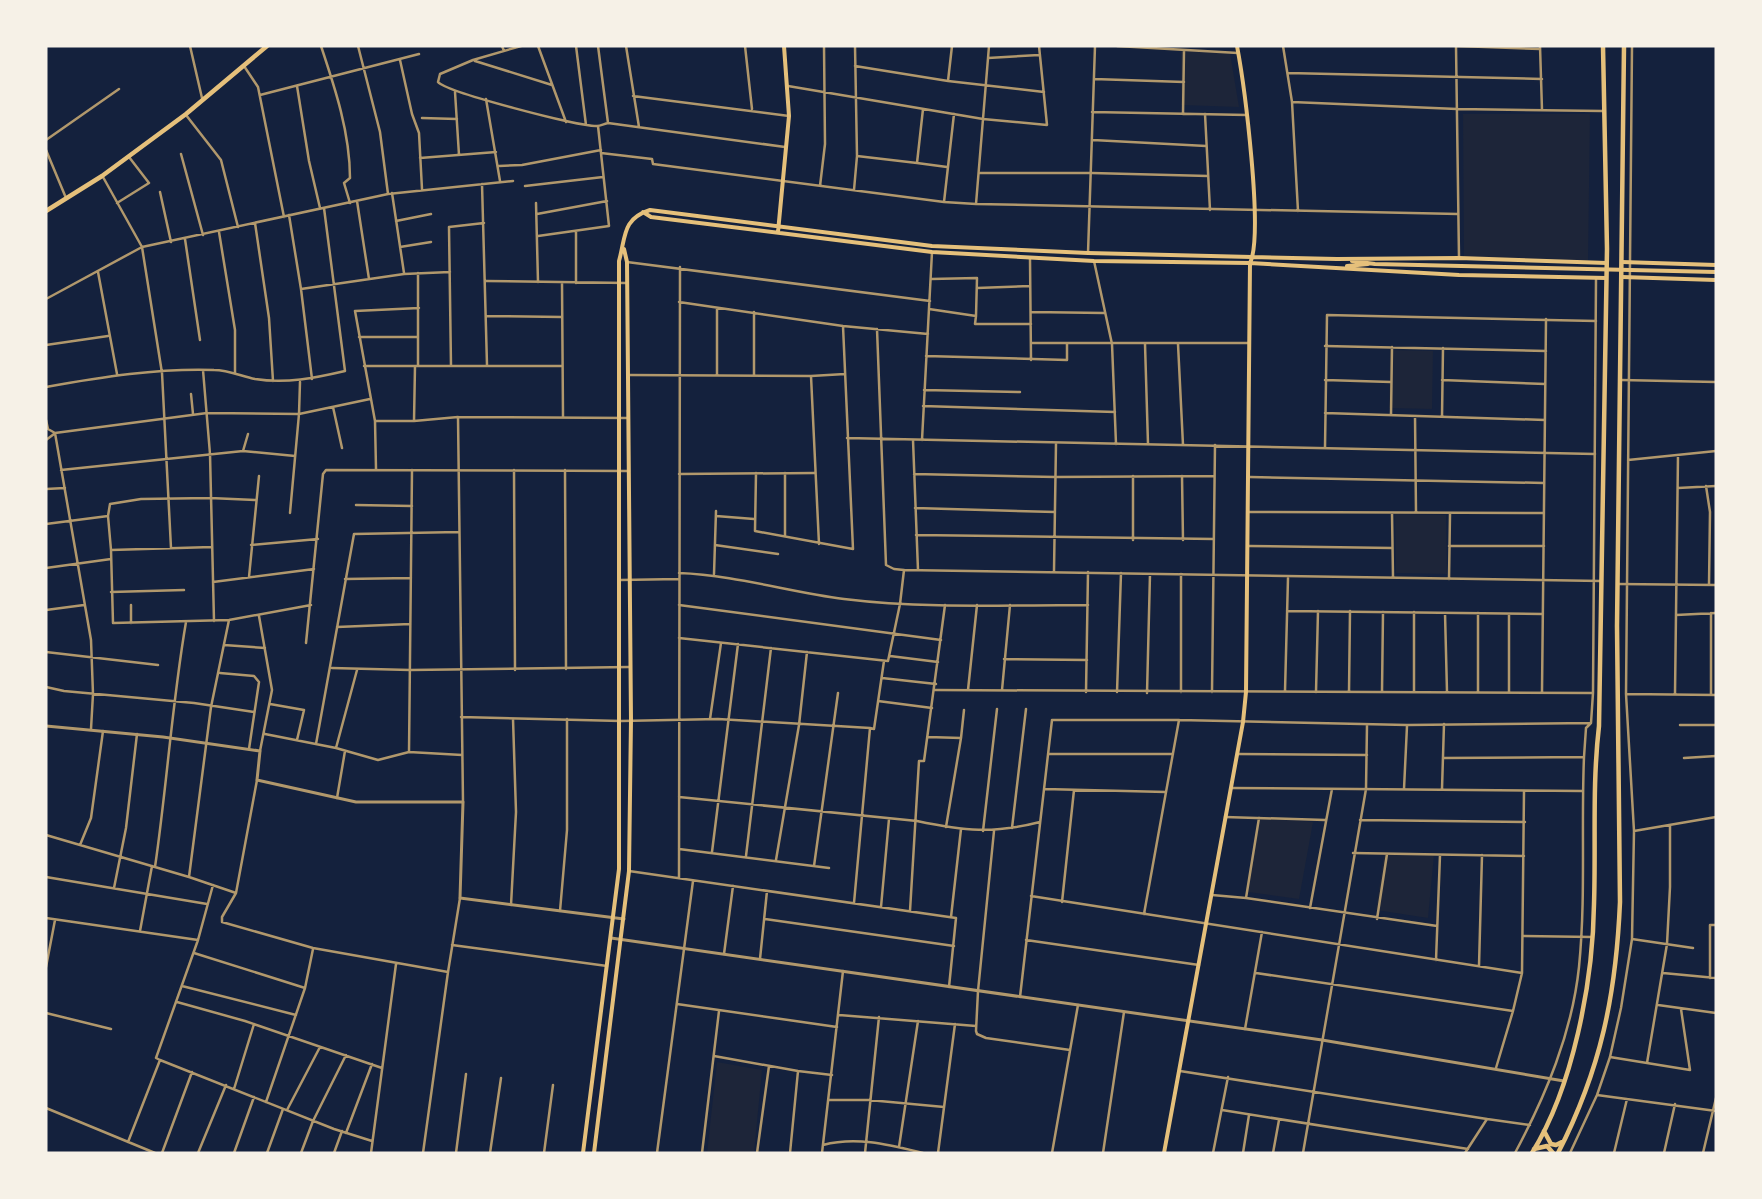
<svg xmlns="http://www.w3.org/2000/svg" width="1762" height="1199" font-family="'Nunito Sans',sans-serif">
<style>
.green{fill:#1d2539}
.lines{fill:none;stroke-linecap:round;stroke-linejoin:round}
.minor{stroke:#b1986c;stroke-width:2.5}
.tertiary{stroke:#b1986c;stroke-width:3}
.secondary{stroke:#e5c07b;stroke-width:4}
.primary{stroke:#e5c07b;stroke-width:4.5}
</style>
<rect width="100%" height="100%" fill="#14213d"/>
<path class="green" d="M1181,49L1230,53L1239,107L1181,105Z
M1463,114H1590L1588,262L1464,258Z
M1390,350L1433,351L1432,409L1389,408Z
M1395,514L1446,515L1447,574L1396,573Z
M1259,818L1313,822L1299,899L1248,892Z
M1384,854L1434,855L1428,918L1376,910Z
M717,1062L762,1070L754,1153H707Z"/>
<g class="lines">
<path class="minor" d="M190,46L202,98
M321,46C335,88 350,133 350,178L344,183L350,203
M358,46L380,132L388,194
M502,46L504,51
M521,46L473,60L440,74L438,82C446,92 580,127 597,126C600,126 604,124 608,123L785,147
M538,46L566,122
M576,46L586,125
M598,46L608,123
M626,46L639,127
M745,46L752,109
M855,46L857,156L917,163L923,109
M1117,46L1238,53
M1283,46L1292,102L1298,211
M1456,46L1459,258
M1458,46L1540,49
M1540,46L1542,110
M988,58L1039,55
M400,60L412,114L419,133L422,189
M475,61L552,85
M244,66L258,87L284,217
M855,66L948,81L1044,92
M1288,73L1542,79
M1094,79L1184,82
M948,81L952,46
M297,86L309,161L320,208
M788,86L983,119L1047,125L1039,46
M455,92L459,155
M260,95L419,54
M633,96L789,116
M486,99L500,181
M1292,102L1457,109L1603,111
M1092,112L1247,115
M1183,114L1184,50
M1205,114L1210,210
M186,115L221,160L238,227
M422,118L457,119
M46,140L119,89
M1093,140L1206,146
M46,150L66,198
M601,153L652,159L653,164L944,202L976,204L1458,214
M181,154L203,235
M420,158L496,152
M917,163L947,167
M499,166L522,165L601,150
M979,173H1092L1208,176
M103,177L142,247L162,373L171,548
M482,184L487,365
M525,186L603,177
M820,186L825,144L824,46
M854,190L857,156
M160,192L171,242
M392,193L404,273
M357,201L369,279
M944,202L954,114
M117,203L149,183L129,157
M536,203L538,282
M976,204L989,46
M537,214L607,201
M289,215L301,289L312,379
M396,221L431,214
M255,223L269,318L273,381
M219,232L235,330V373
M576,232V283
M538,236L609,226L598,126
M185,239L200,340
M400,247L431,242
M1088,253L1095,46
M1030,259L1031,360
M1094,261L1112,344L1116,444
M627,262L930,301
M98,272L117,374
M418,273V366
M931,279L977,278L976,316
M486,281L627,283
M562,283L563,416
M977,288L1030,286
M301,289L404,274L450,272
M46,299L142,247L388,194L513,181
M679,302L843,326L928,334
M929,309L976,316L975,324H1031
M754,312V375
M1031,312L1104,313
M486,316L562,317
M877,329L886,565L894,569L904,570L1601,581
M359,337H418
M1031,343H1248
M1145,344L1148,444
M1178,344L1183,445
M46,345L108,336
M1325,346L1546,351
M926,356L1067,360V343
M364,366H562
M451,366L449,227L484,223
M203,370L210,454L214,621
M629,375L811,376L845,374
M717,375V308
M811,376L819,544
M1325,380L1391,382
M1442,380L1545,384
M1621,380L1716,382
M46,387C101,377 158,368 214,370C228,370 241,376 255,379C286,384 315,378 345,371L324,208
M924,390L1020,392
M191,394L193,414
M923,406L1115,412
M333,407L342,448
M1325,413L1545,420
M1391,415L1392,347
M1415,416L1416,512
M458,417L463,802
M1442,417L1443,348
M46,420L48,429L55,433L207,413L299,414L370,399
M375,421H414L458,417L628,418
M414,421L415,366
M55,433L91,640L93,694L91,729
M847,438L1595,454
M46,440L54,434
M913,440L918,570
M922,440L932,252
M1325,447L1327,315L1596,321
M243,451L248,434
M1628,460L1716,451
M376,469L375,421L355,311L419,308
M61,470L243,451L295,456
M514,470L515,670
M565,470L566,669
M756,473L755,531L853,549L843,326
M785,473V536
M679,474L814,473
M914,474L1056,477L1214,476
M1182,476L1183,540
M1250,477L1544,483
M1706,486L1710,512L1709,585
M1678,488L1716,486
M46,489L65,488
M255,500L210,498L141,499L110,504L108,516L111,550L113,623L229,620L311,605
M356,505L412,506
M915,508L1055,512
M1249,512L1544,513
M290,513L299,414L300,382
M1392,513L1393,577
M716,516L754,519
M46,524L108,516
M916,535L1214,539
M1133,540V476
M251,545L318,539
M715,545L778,554
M1249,546L1392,548
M1449,546H1544
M111,550L212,547
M46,568L111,559
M1054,571L1056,443
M679,573C735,575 789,592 844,599C925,609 1007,605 1088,605
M714,574L716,511
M249,577L259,476
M345,579L411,578
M1449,579L1450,514
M620,580L679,579
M213,582L314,569
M1618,584L1716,585
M111,592L184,590
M679,605L941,640
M46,610L84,605
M1287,611L1543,614
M1414,612V692
M1445,613L1447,692
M1478,613V692
M1509,614V692
M1676,615L1716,613
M259,616L272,690L260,751
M131,623V605
M337,627L410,624
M679,638L888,661L900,604L904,570
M306,643L323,474L326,470L629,471
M224,645L265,648
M46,652L158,665
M890,656L938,662
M1004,659L1087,660
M332,668L410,670L629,667
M220,673L254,676L259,682L249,749
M882,678L936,684
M46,687L64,691L194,703L254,712
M935,690L1593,693
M968,690L977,605
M1002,690L1010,605
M1285,691L1288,578
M1086,692L1088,572
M1117,692L1121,573
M1181,692V574
M1212,692L1215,445
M1316,692L1318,611
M1349,692L1350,611
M1382,692L1383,612
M1542,692L1546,319
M1147,693L1150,574
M1626,694L1716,695
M1675,694L1678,455
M1711,694V613
M878,701L932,708
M270,704L304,710L297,740
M461,717L621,721L718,719L870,728
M710,719L721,643
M1680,725H1716
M265,734L336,748L378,760L409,752L462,755
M928,737L961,738L946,827
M961,738L964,710
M316,744L354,534L459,532
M336,748L357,670
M409,752L412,470
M1048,754H1173
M1238,754L1367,755
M1443,758L1584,757
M1684,758L1716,756
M257,780L236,893L222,917V922L313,948L448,972
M1231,788L1582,791
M1044,789L1166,792
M1404,789L1407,726
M1442,789L1444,724
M679,797L917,821C964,831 993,834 1040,822
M337,798L345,751
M1225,817L1325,820
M1360,820L1525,822
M1012,828L1026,709
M983,831L997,709
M994,831L978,991L976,1031L977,1034L986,1038L1070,1050
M1634,831L1716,817
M46,835L189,877L236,893
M80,845L91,818L103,731
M679,849L829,868
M712,852L738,644
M1353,853L1524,856
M746,856L771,648
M776,860L799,725L807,652
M814,866L838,693
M155,867C167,785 172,703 186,622
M629,871L956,918L949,987
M46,877L207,904
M189,877L211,707L229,620
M679,878L680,267
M114,888L126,828L137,734
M1212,895L1246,898L1437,926
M1031,896L1522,973
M1246,898L1259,818
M1062,902L1074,790
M854,903L870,728L874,729L884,661
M511,905L516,812L513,719
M881,907L889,819
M1310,908L1332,789
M560,911L567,830V719
M910,911L919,761H924L945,605
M1144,914L1179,720
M951,917L961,829
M46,918L198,940L156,1058L160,1060L128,1142
M765,919L954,946
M1377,919L1387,854
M140,931L152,866
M1523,936L1592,937
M1632,939L1693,948
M198,940L213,885
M1026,940L1199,965
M452,945L607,966
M194,953L305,988L313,949
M724,954L733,886
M760,959L767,891
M1436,960L1440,855
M1479,966L1482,855
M46,967L55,920
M1256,973L1513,1011
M1663,973L1716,978
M1710,978V925H1716
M182,986L296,1015
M1020,997L1052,720H1179L1407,725L1591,723
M177,1002L245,1021L382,1068
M677,1004L837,1027
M1658,1005L1716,1013
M46,1013L111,1029
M839,1015L976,1026
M1245,1029L1262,932
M714,1056L798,1071L832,1075
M1610,1057L1690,1070L1681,1009
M160,1060L334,1129L372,1141
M1647,1063L1667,944L1670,887V825
M1496,1068L1513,1011L1522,973L1524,791
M1180,1071L1487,1119
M234,1089L254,1024
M1597,1095L1716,1111
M829,1100H869L944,1107
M266,1102L305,988
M46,1108L155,1153
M287,1110L320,1047
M1222,1110L1468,1149
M346,1133L372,1064
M823,1145C857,1136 890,1145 923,1153
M899,1147L918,1021
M162,1153L192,1072
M198,1153L226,1085
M234,1153L254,1097
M267,1153L283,1109
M301,1153L313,1121L346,1055
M334,1153L342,1131
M371,1153L396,964
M423,1153L448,972L460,898
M456,1153L466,1074
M490,1153L501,1078
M544,1153L553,1085
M657,1153L693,881
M702,1153L719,1011
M757,1153L769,1066
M790,1153L798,1071
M822,1153L843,971
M865,1153L879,1017
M938,1153L955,1024
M1052,1153L1078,1005
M1103,1153L1124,1012
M1213,1153L1228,1077
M1243,1153L1249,1115
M1273,1153L1279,1120
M1303,1153L1366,789L1367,725
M1465,1153L1487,1119L1530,1125
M1515,1153C1546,1095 1572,1033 1579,967C1586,897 1581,827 1584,757L1586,728L1591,723L1593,693L1596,278
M1570,1153L1597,1095L1610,1057L1621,1008L1632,939L1634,831L1626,694L1632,46
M1614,1153L1627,1099
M1664,1153L1675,1104
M1703,1153L1716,1098"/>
<path class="tertiary" d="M46,726L163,737L260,751L257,780L356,802H463L460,898L624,919
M611,938L1322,1040L1564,1081"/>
<path class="secondary" d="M643,212L651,217L932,252L1094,261L1250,263L1459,275L1606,278
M778,232L789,116L784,46
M1352,261L1375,264L1716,272
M1622,262L1716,265
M1347,266L1368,264
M1622,277L1716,280
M583,1153L619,869V261C626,236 622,219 650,210L932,246L1088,253L1337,259L1459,258L1607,263
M594,1153L629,871L631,720L627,262L624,249
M1164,1153L1243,722L1246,692L1250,263C1264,234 1244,83 1237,46"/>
<path class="primary" d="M46,211L102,176L186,114L267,46
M1544,1131L1551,1144L1556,1145L1562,1142
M1534,1149L1547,1146L1553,1153
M1532,1153C1573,1087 1593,982 1594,904C1596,844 1592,786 1599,726L1607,249L1603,46
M1558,1153C1601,1069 1616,995 1620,902L1617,626L1624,46"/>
</g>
<rect width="1762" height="1199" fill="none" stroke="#f6f1e7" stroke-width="95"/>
</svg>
